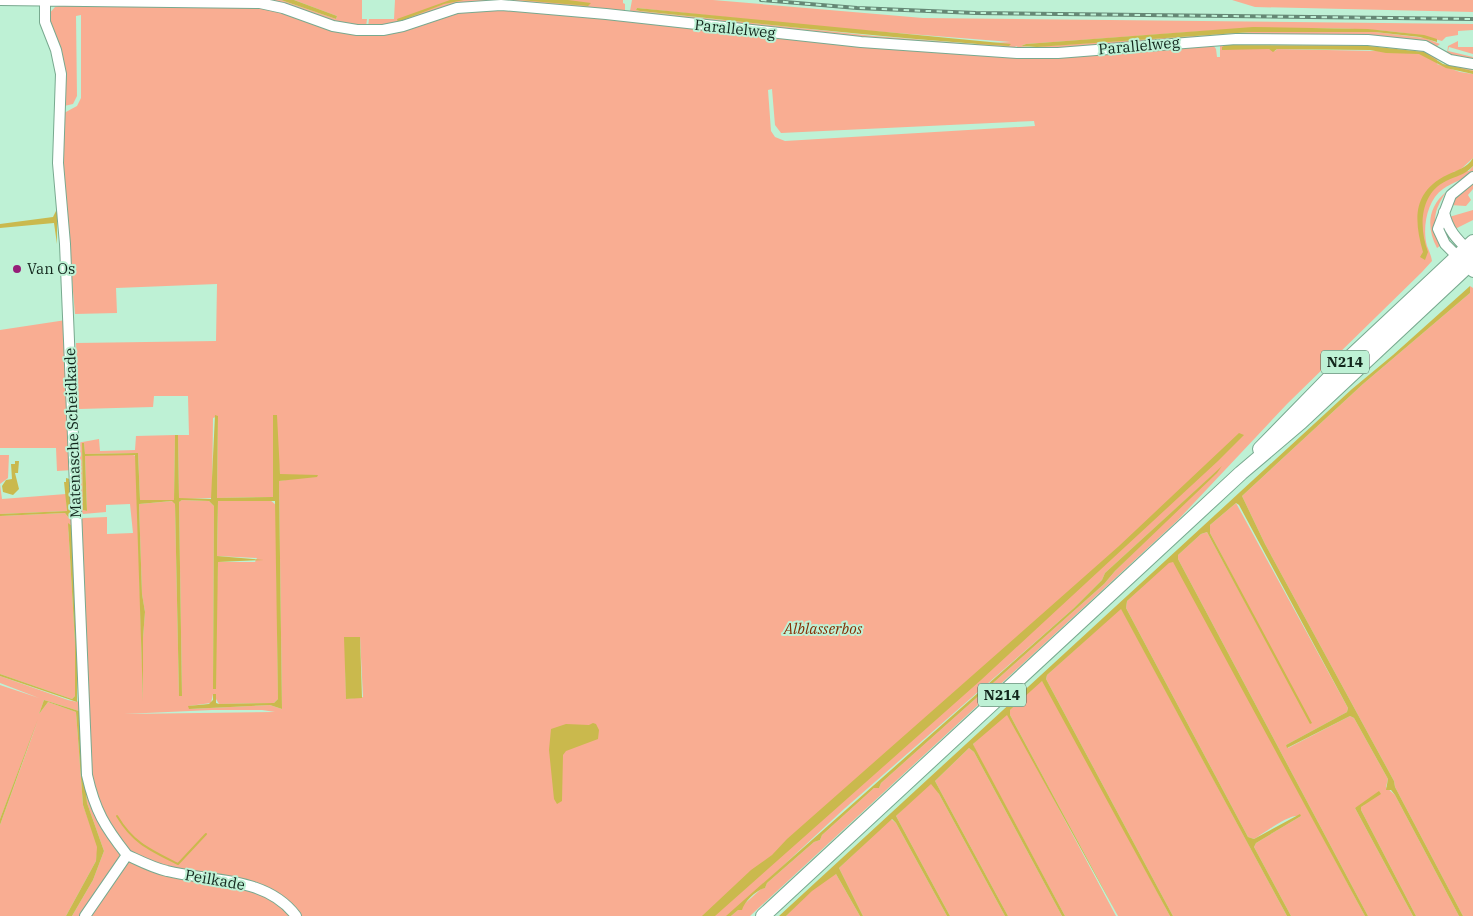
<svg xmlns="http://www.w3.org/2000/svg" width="1473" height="916" font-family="'IBM Plex Serif',serif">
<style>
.green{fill:#f9ad92;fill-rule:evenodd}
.water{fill:#cab94d}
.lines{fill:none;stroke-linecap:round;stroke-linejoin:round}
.stream{stroke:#cab94d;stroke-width:2}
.minor-casing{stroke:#78a98f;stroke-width:12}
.major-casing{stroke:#78a98f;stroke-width:16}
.minor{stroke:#fff;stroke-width:10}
.major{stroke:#fff;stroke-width:14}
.rail-casing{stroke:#658875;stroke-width:4}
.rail{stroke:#bef1d5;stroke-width:2;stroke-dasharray:5.5;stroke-linecap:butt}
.poi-dot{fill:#961d78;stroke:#bef1d5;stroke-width:2}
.labels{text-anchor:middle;stroke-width:4;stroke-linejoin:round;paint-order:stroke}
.shield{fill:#bef1d5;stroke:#466354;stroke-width:1}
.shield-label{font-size:14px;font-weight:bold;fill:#12261c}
.street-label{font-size:15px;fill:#12261c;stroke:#bef1d5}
.poi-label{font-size:15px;fill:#12261c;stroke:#bef1d5;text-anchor:start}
.park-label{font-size:15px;font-style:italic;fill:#842e05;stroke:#bef1d5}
</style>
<rect width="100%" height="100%" fill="#bef1d5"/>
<path class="green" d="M259,0H281L336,19L337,16L294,0H362V19H367L366,27L351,26Z
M395,0H623V3L625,4V11H621L498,2L396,24L368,27L369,19H394Z
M632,0H713L923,18L1473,24V30L1458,31V35L1446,37L1442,41C1402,29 1360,29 1318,28C1219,27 1124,38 1026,44L1021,46L1030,47L1252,32H1375L1425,38L1440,44L1436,47L1369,37L1052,50L1019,48L1016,46L1013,50C885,40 757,28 630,11ZM637,8L821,27L1011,42L974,44L874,36L640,11L636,10Z
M1232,0H1473V12L1255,7Z
M63,5L269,8L352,33L453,12L494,8L1007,56L1213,45L1216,49L1217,57H1220V46L1226,44L1362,43L1420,48L1450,64L1473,68V71L1451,67L1437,59V64L1460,72L1473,74V158L1460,170L1453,172L1469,171L1473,166V171C1464,180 1453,182 1443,189C1427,200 1422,228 1427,246C1429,251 1431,255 1432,261L1422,272L1287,404L1177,521L750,916H731L761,889L765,888L767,883L814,842L820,840L822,835L874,788H879L881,783L1104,584L1115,571L1220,468L1105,573L1102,580L1074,608L844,809L729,916H88L130,852L107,824L91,775L80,520L83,518L107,517V534L133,533L130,504L106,505V512L83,514L79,511L77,443L99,439L100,451L135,450L136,436L175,435L174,500H140L138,453L85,454L84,443L82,444L83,510L87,511L85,456L130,454L136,456L143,701V638L145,612L142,594L139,504L173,501L175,504L179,696H182L179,502L182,500L209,501L214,506L213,689L218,562H255L257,558L217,556L218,501L270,500L276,505L278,699L274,703L219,704L213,694L211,703L189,706V709L270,705L282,709L279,481L317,475H280L274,415L273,497L217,498L218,416L213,418L212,498L181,499L179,498L178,435H189L188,396H154L153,407L79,409L76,343L216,341L217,284L116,288L117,313L75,314L63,176L64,113L77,106L81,98V15L76,16L77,96L73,104L64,106L57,45L48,15L55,7ZM1226,45L1369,46L1424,52L1277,49L1275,51L1269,49H1226ZM772,89L775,125L781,133L1034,121L1035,126L785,141L775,137L771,131L768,90ZM345,637H360L363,697L346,699ZM212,710H262L275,712L124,714Z
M1458,41V47H1473V54L1449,47L1448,51L1473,57V61L1447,54L1448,46Z
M1473,182V189L1468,195L1471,200L1466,206L1450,205C1459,189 1463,194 1473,182Z
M1446,192C1432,214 1433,220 1441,245L1437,248C1426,227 1428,207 1446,192Z
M1473,210V220L1453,230L1449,217Z
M1470,286L1473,288V916H1463L1395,787L1394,781L1265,544L1242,496L1363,384L1470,293Z
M66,320L73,470L57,471L56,448H0V330Z
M0,455H9L8,478L0,484L2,499L66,494L67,511L0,514Z
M70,494H74L88,792L120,853L118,861L82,916H72L93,880L104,851L87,803L79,711L44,700L39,714L48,702L76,712L83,805L98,847L96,861L66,916H0V825L38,720L0,819V685L39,698L0,683V676L68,700L77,702L79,699L78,622L68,523L75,643V696L72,699L0,674V516L65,513L69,518L71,514Z
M1236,503L1348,708L1347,712L1286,745L1288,748L1350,716L1354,718L1388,779L1386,787L1395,795L1459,916H1416L1361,810L1360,807L1365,805L1355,808L1413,916H1368L1178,559V555L1201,534L1207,532L1311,724L1210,533V525Z
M1169,562H1173L1176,564L1365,916H1291L1254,847L1256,843L1301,816C1289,813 1265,833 1254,839L1248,837L1126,608L1127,601Z
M1121,608L1287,916H1173L1046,679L1047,675Z
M1041,681L1045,682L1170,916H1118L1010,715V710Z
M1004,715H1008L1013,723L1116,916H1065L975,749L973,744Z
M969,748L974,752L1062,916H1008L935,781Z
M929,784H933L939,794L1005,916H950L896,816Z
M891,819L896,823L947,916H863L839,868Z
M836,874L860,916H786C797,905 822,877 836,874Z"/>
<path class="water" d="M281,0H294L337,16L336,19Z
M450,0H464L444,4L398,22L397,19Z
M520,0H568L591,3L588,6Z
M637,8L1011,44L1009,46C885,38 763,24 640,11L636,10Z
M1253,27L1368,29L1424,35L1437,39V42L1420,37L1375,32H1252L1037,47L1021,46L1026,44Z
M1226,45L1369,46L1424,52L1443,64L1473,71V74L1446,68L1419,54L1386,53L1370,50L1277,49L1273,52L1269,49L1222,50V47Z
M1473,158V166C1465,175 1456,176 1446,181C1419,194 1419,229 1428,252L1425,260L1420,257L1423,252C1414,220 1412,192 1447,175C1457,170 1467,168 1473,158Z
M57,209V244L54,223L0,228V224L53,217Z
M1470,286V293L1363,384L1242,496L1265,544L1394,781L1395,787L1463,916H1459L1395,795L1391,790H1386L1388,779L1354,718L1350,716L1287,748L1286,745L1347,712L1348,708L1239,505L1236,503L1210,525V533L1312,723L1310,724L1207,532L1201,534L1178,555V559L1368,916H1365L1173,562L1169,563L1127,601L1126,608L1248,837L1254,839L1300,814L1301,816L1256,843L1254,847L1291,916H1287L1121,609L1047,675L1046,679L1173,916H1170L1042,681L1010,710V715L1118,916L1007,715L973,744L975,748L1065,916H1062L974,752L969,748L935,781L1008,916H1005L939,794L931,784L896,816L950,916H947L896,823L892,819L839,868L863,916H860L836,874L812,891L786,916H779L1352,389L1393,355Z
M215,415L218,416L217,498L273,497V415H277L280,474L318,475L317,477L279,481L282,709L270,705L189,709L188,706L209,704L213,700V694H216V703L219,704L274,703L278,699L275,501H218L217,556L264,560L218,562L216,689H213L214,506L209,501L182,500L179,502L182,696H179L175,504L172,501L139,504L142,594L145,612L143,638V701L135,455L85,456L87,511L83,510L82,443H84L85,454L138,453L140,500H174L175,435H178L179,498L211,499Z
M1239,433L1244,435L1218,461L981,680L715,916H702L751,870L772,855L787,839L1119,546Z
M15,461H19L18,473H15L19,489L13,495L3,492L2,486L6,480L12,479L11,464H15Z
M1222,466L1217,473L1115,571L1104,584L881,783L879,788H874L822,835L820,840L814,842L767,883L765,888C756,890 744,902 742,910H738L731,916H726L1074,608L1102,580L1105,573Z
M66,478L70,479L71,514L69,518L65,513L0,516V514L67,511L64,482H66Z
M68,523L72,526L78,622L77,702L0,676V674L72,699L75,696V643Z
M344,637H360L362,698L346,699Z
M44,700L79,711L87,803L104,851L93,880L72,916H66L96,861L97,847L83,805L76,712L48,702L39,714Z
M38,719L0,825V819Z
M593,723L596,724L599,730L598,739L566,751L563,755L562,801L557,804L554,799L549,750L551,729L566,724L589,725Z
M1379,791L1381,794L1361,807V810L1416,916H1413L1355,808Z"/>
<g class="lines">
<path class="stream" d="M117,816C133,843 150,850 178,864L206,834"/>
<g class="minor-casing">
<path id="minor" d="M0,0L260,3L283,8L333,26L357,30H383L403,26L457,8L501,5L606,14L861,42L1017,53H1058L1236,39L1368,40L1425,46L1450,60L1473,64
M45,2V22L56,50L61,74L58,163L65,244L87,775C95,811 105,827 127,855
M1473,177L1451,195L1438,229L1445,244L1473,272
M1444,212C1448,232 1459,241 1473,255
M127,855C140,861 153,868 167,871C211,882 266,876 296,916
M85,916L127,855"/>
</g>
<g class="major-casing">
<path id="major" d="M1260,449L1346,361L1473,242
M763,916L1241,473L1301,422L1473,261"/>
</g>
<use href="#minor" class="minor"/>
<use href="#major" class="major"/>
<g class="rail-casing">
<path id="rail" d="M761,0L857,8L976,13L1473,19"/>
</g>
<use href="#rail" class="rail"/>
</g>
<circle class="poi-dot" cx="17" cy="269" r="5"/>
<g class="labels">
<g class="shield">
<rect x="1321" y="350.5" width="48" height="23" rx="4"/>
<rect x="978" y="683.5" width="48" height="23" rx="4"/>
</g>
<g class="shield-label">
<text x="1345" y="367">N214</text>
<text x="1002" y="700">N214</text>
</g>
<g class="street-label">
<text transform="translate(735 29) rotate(6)" y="5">Parallelweg</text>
<text transform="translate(1139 46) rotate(-5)" y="5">Parallelweg</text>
<text transform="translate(73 433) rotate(-92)" y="5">Matenasche Scheidkade</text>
<text transform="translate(215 880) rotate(10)" y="5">Peilkade</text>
</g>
<g class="poi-label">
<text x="27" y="274">Van Os</text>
</g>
<g class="park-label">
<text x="823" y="634">Alblasserbos</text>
</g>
</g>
</svg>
